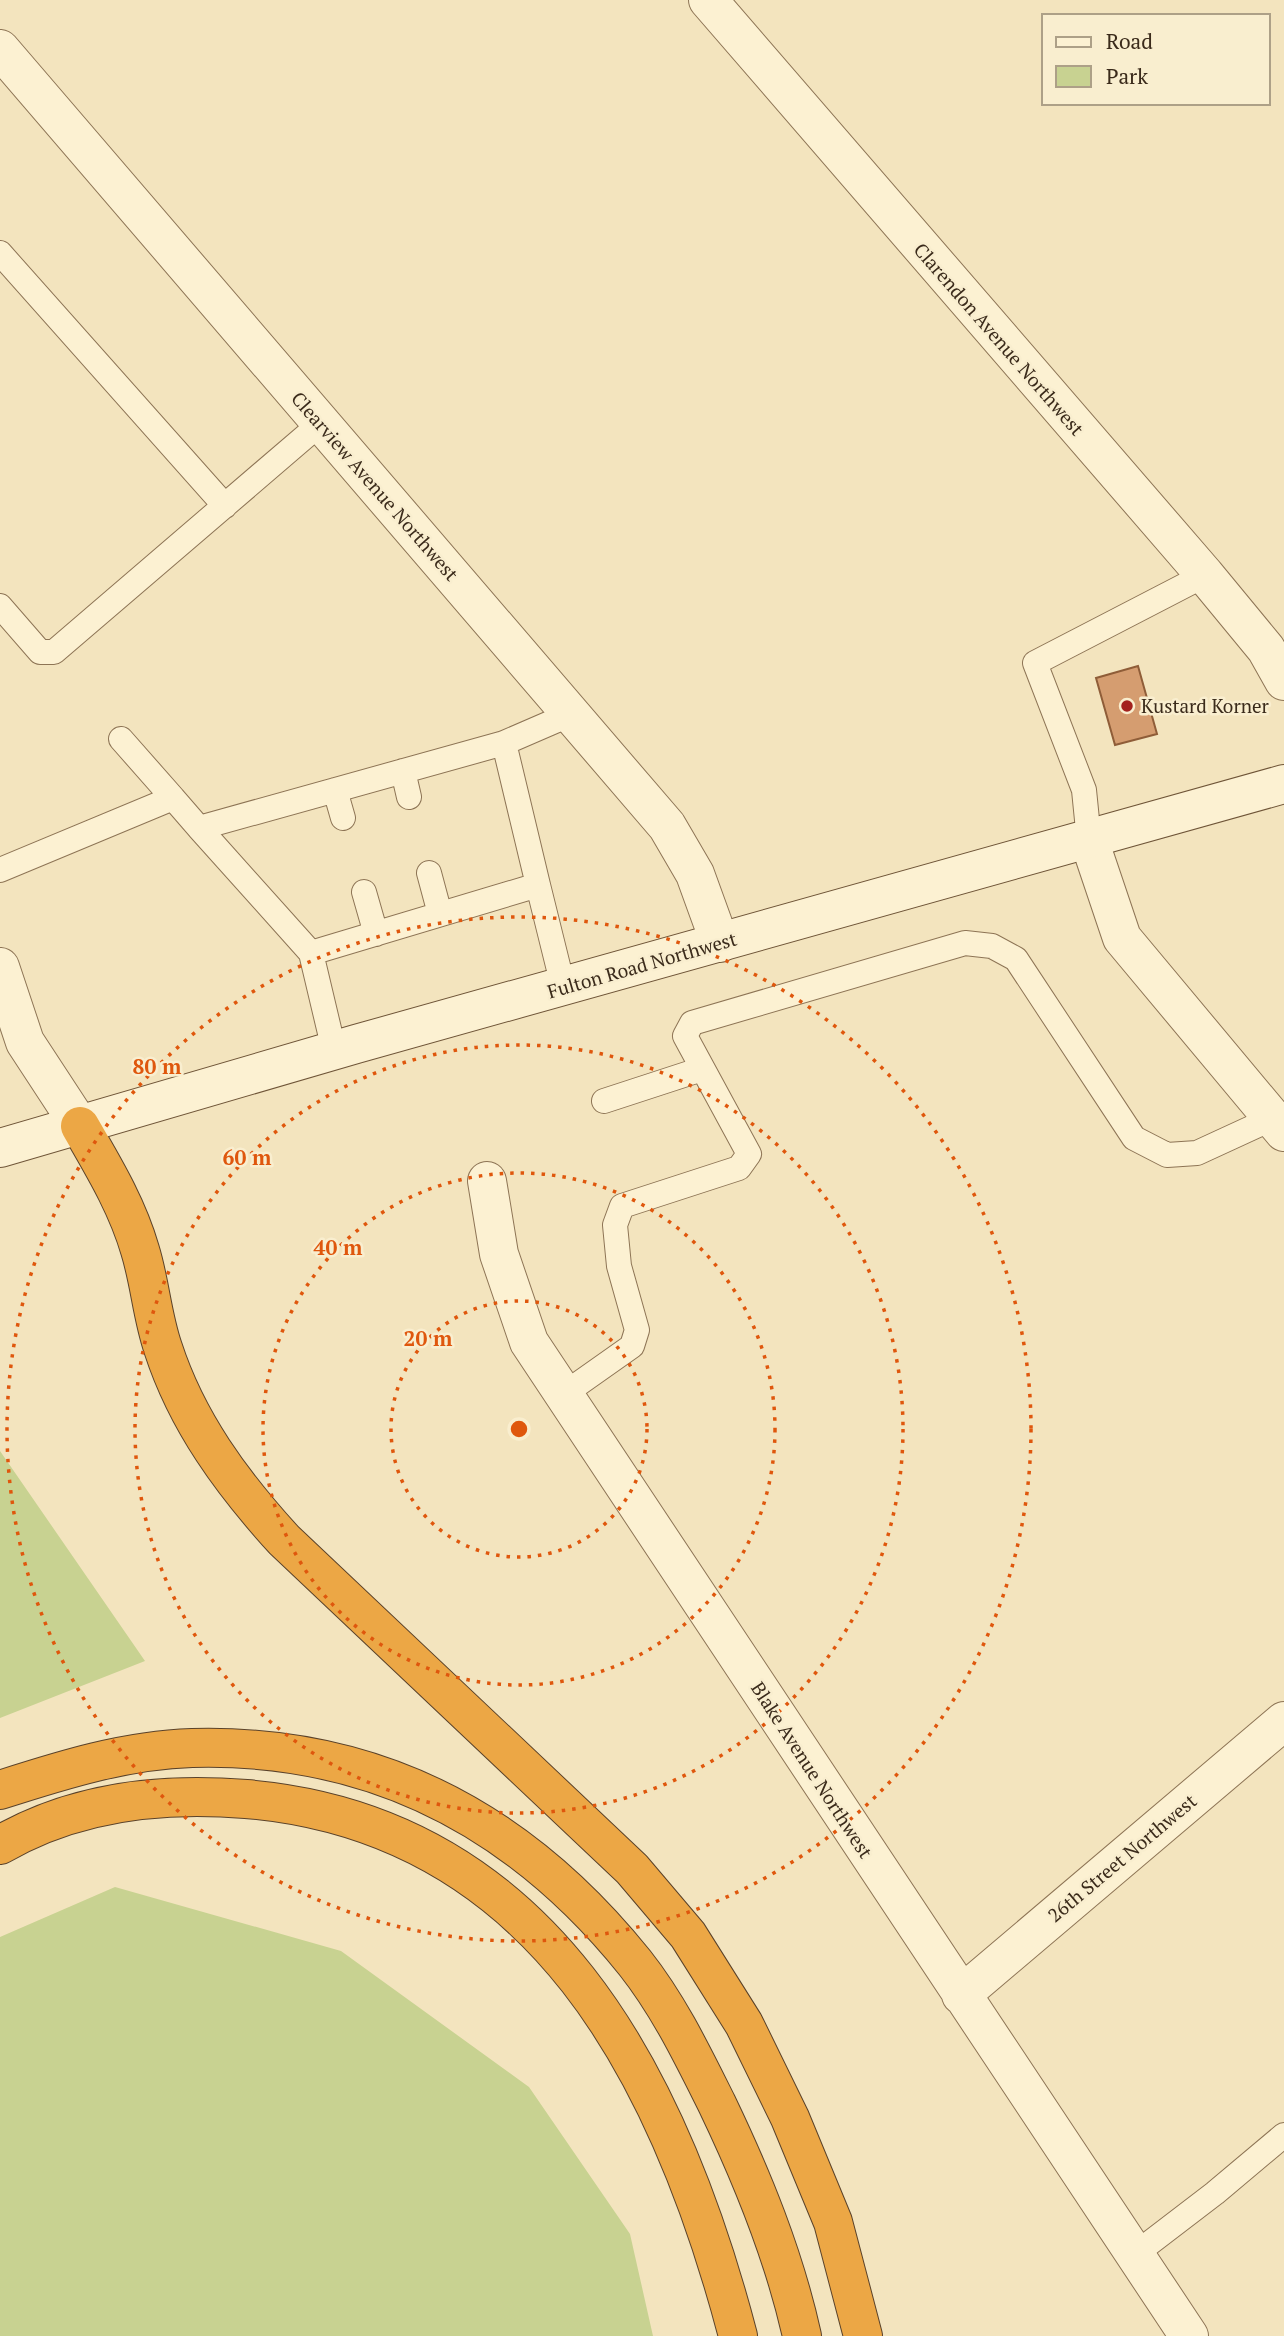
<svg xmlns="http://www.w3.org/2000/svg" width="1284" height="2336" font-family="'PT Serif',serif">
<style>
.green{fill:#c8d291}
.building{fill:#d59d70;stroke:#8f5d38;stroke-width:2}
.lines{fill:none;stroke-linecap:round;stroke-linejoin:round}
.service-casing{stroke:#8d7455;stroke-width:26}
.minor-casing{stroke:#8d7455;stroke-width:40}
.secondary-casing{stroke:#6f5538;stroke-width:40}
.motorway-casing{stroke:#5a422a;stroke-width:40}
.service{stroke:#fcf1d2;stroke-width:24}
.minor{stroke:#fcf1d2;stroke-width:38}
.secondary{stroke:#fcf1d2;stroke-width:38}
.motorway{stroke:#eca745;stroke-width:38}
.ring{fill:none;stroke:#df570d;stroke-width:3.5;stroke-dasharray:3.5 7}
.poi-dot{fill:#a3211e;stroke:#f9eecf;stroke-width:2.5}
.labels{text-anchor:middle;stroke-width:5;stroke-linejoin:round;paint-order:stroke}
.street-label{font-size:19px;fill:#3b2b1b;stroke:#f9eecf}
.poi-label{font-size:19px;fill:#3b2b1b;stroke:#f9eecf;text-anchor:start}
.centre{fill:#df570d;stroke:#f9eecf;stroke-width:3.5}
.ring-label{font-size:21px;text-anchor:middle;font-weight:bold;fill:#df570d;stroke:#f9eecf;stroke-width:5;stroke-linejoin:round;paint-order:stroke}
</style>
<rect width="100%" height="100%" fill="#f3e4be"/>
<path class="green" d="M0,1451L145,1661L0,1718Z
M115,1887L341,1951L529,2087L630,2234L653,2336H0V1937Z"/>
<path class="building" d="M1138,666L1157,734L1115,745L1096,678Z"/>
<g class="lines">
<g class="service-casing">
<path id="service" d="M0,253L225,506
M0,606L40,652H54L321,423
M121,739L173,798
M504,743L538,885
M403,771L409,797
M335,790L343,818
M199,828L311,953L538,885L563,986
M1089,840L1084,790L1035,663L1205,575
M0,870L173,798L199,828L504,743L571,714
M429,873L440,914
M364,892L376,934
M311,953L334,1050
M604,1101L702,1069
M564,1394L632,1346L637,1330L619,1266L615,1225L622,1206L739,1168L749,1154L685,1036L692,1023L965,943L992,946L1016,959L1134,1138L1167,1155L1197,1153L1273,1118
M1134,2255L1215,2193L1284,2135"/>
</g>
<g class="minor-casing">
<path id="minor" d="M708,0L1205,575L1266,649L1284,681
M0,49L667,826L695,874L720,943
M1089,840L1122,938L1284,1132
M0,967L25,1042L80,1126
M487,1181L499,1254L529,1342L1189,2336
M961,1995L1284,1721"/>
</g>
<g class="secondary-casing">
<path id="secondary" d="M0,1148L356,1044L1284,784"/>
</g>
<g class="motorway-casing">
<path id="motorway" d="M80,1126C103,1166 127,1205 140,1250C150,1282 152,1316 163,1348C187,1422 232,1483 284,1540L632,1869L688,1935L744,2024L790,2118L833,2222L863,2336
M0,1790C62,1770 126,1750 192,1748C376,1743 521,1821 635,1963C669,2006 693,2056 717,2104C753,2179 784,2255 802,2336
M0,1845C74,1802 162,1792 246,1799C543,1824 670,2077 738,2336"/>
</g>
<use href="#service" class="service"/>
<use href="#minor" class="minor"/>
<use href="#secondary" class="secondary"/>
<use href="#motorway" class="motorway"/>
</g>
<g class="ring">
<circle cx="519" cy="1429" r="128"/>
<circle cx="519" cy="1429" r="256"/>
<circle cx="519" cy="1429" r="384"/>
<circle cx="519" cy="1429" r="512"/>
</g>
<circle class="poi-dot" cx="1127" cy="706" r="7"/>
<g class="labels">
<g class="street-label">
<text transform="translate(999 339) rotate(49)" y="7">Clarendon Avenue Northwest</text>
<text transform="translate(375 486) rotate(49)" y="7">Clearview Avenue Northwest</text>
<text transform="translate(642 965) rotate(-16)" y="7">Fulton Road Northwest</text>
<text transform="translate(812 1770) rotate(57)" y="7">Blake Avenue Northwest</text>
<text transform="translate(1122 1858) rotate(-40)" y="7">26th Street Northwest</text>
</g>
<g class="poi-label">
<text x="1141" y="713">Kustard Korner</text>
</g>
</g>
<circle cx="519" cy="1429" r="10" class="centre"/>
<g class="ring-label">
<text x="157" y="1074">80 m</text>
<text x="247" y="1165">60 m</text>
<text x="338" y="1255">40 m</text>
<text x="428" y="1346">20 m</text>
</g>
<rect x="1042" y="14" width="228" height="91" fill="#f9eecf" stroke="#ada087" stroke-width="2"/>
<rect x="1056" y="37" width="35" height="10" fill="#fcf1d2" stroke="#ada087" stroke-width="2"/>
<text x="1106" y="49" font-size="21" fill="#3b2b1b">Road</text>
<rect x="1056" y="66" width="35" height="21" fill="#c8d291" stroke="#ada087" stroke-width="2"/>
<text x="1106" y="84" font-size="21" fill="#3b2b1b">Park</text>
</svg>
